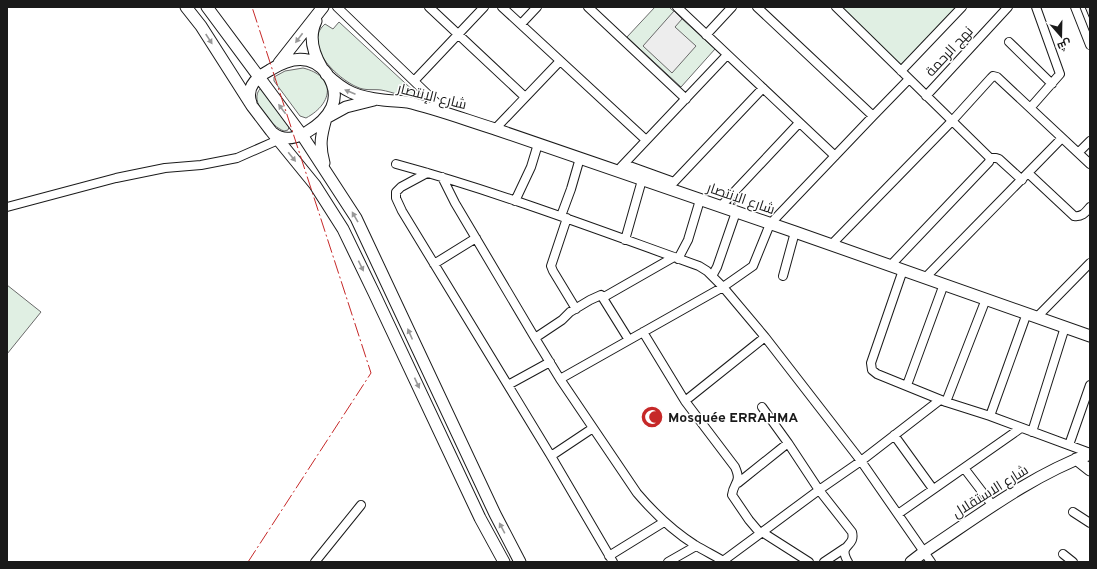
<svg xmlns="http://www.w3.org/2000/svg" width="1097" height="569" font-family="Overpass,Cairo,sans-serif">
<style>
.green{fill:#e0efe3;stroke:#6a6a6a}
.parking{fill:#ededed;stroke:#6a6a6a}
.building{fill:#e6e6e6;stroke:#1a1a1a}
.lines{fill:none;stroke-linecap:round;stroke-linejoin:round}
.street-casing{stroke:#1a1a1a;stroke-width:10}
.secondary-casing{stroke:#1a1a1a;stroke-width:13}
.street{stroke:#fff;stroke-width:8}
.secondary{stroke:#fff;stroke-width:11}
.power{stroke:#c62828;stroke-width:1;stroke-dasharray:14 3 2 3;stroke-linecap:butt}
.oneway{fill:#989898}
.labels{text-anchor:middle;stroke-width:3;stroke-linejoin:round;paint-order:stroke}
.street-label{font-size:14px;fill:#1a1a1a;stroke:#fff}
.poi-label{font-size:14px;font-weight:bold;fill:#1a1a1a;stroke:#fff;text-anchor:start}
</style>
<rect width="100%" height="100%" fill="#fff"/>
<path class="green" d="M655,7H669L715,49L681,87L627,37Z
M839,7H957L901,67Z
M339,22L418,95L417,98C406,98 393,92 381,90C373,89 365,91 357,87C338,79 301,45 325,24L333,29Z
M303,68C336,76 334,103 306,118L300,116L274,81V77L285,71Z
M261,88L289,127L288,130L284,131C272,127 247,100 261,88Z
M7,285L41,312L7,354Z"/>
<path class="parking" d="M674,11L682,19L675,27L696,46L672,73L643,46Z"/>
<path class="building" d="M1085,7H1090V19Z"/>
<g class="lines">
<g class="street-casing">
<path id="street" d="M337,7L446,112
M429,7L525,97
M502,7L646,140
M588,7L686,99
M677,7L835,156
M757,7L873,116
M836,7L990,158L989,162L890,266
M1075,7L1090,45
M521,24L537,7
M706,35L732,7
M1009,42L1052,84
M901,71L962,7
M414,81L484,7
M926,96L1008,7
M1031,107L1060,74L1036,7
M495,129L560,61
M1079,152L1090,141
M990,158H996L999,159L1022,180
M396,164C499,192 598,230 699,266L707,271L723,287L765,337L861,461L931,562
M624,164L674,182L763,88
M621,167L727,55
M427,173L401,187L396,192V198L402,211L551,456L613,562
M1028,173L1074,216C1082,217 1085,213 1090,207
M442,177L455,203L535,338L560,379L637,493C654,513 673,531 695,545C705,551 715,556 725,562
M515,201L531,167L538,144
M7,207L116,178L165,168L201,165L237,158L278,140
M720,207L799,123
M561,216L571,189L580,158
M567,218L551,266L553,271L576,309
M625,240L642,180
M831,245L952,121L991,78L993,76L997,77L1090,164
M678,259L688,240L700,200
M434,264L476,238
M903,270L871,363L872,370L877,374L946,402L990,416L1090,453
M712,276L717,267L736,212
M783,276L795,232
M925,278L1062,138
M604,297L674,257
M1037,317L1090,263
M643,332L685,401L765,337
M535,338L562,320L570,312L590,300L601,295L629,340
M560,379L723,287L753,266L770,224L873,116L909,79
M508,385L550,362
M907,385L944,284
M685,401L735,467C742,483 734,481 732,495L749,520L760,533
M946,402L986,299
M762,407L788,443
M990,416L1027,313
M1032,432L1065,327
M894,435L933,489
M1069,445L1090,385
M551,456L593,428
M964,468L993,506
M738,483L788,443L819,490L852,532C856,548 837,543 848,562
M1073,512L1090,523
M898,514L1021,428
M762,532L809,562
M1063,554L1073,562
M609,556L664,522
M723,561L819,490L861,461L940,400
M315,562L361,505
M668,562L696,546
M824,562L845,548"/>
</g>
<g class="secondary-casing">
<path id="secondary" d="M186,7L201,26L252,106L271,131L315,185L343,229L374,293L480,518L504,562
M207,7L302,135L356,218L495,514L520,562
M316,21C308,37 313,53 322,68
M279,63L323,7
M326,74C345,92 357,97 383,100C391,101 399,101 407,102C437,109 466,120 495,129L795,232L1090,336
M251,103C245,87 257,77 270,70C289,58 311,52 327,74C344,99 329,119 307,132C296,138 284,142 273,133
M324,163C319,145 321,136 326,118L346,107L374,100
M1076,459L1090,470
M911,562L924,552C977,517 1030,476 1090,454"/>
</g>
<use href="#street" class="street"/>
<use href="#secondary" class="secondary"/>
<path class="power" d="M248,562L371,373L252,7"/>
</g>
<defs><path id="oneway-solid" d="M-6-.8H1V-3.2L6.5 0L1 3.2V.8H-6Z"/></defs>
<g class="oneway">
<use href="#oneway-solid" transform="translate(299 38) rotate(127)"/>
<use href="#oneway-solid" transform="translate(209 39) rotate(57)"/>
<use href="#oneway-solid" transform="translate(350 92) rotate(-157)"/>
<use href="#oneway-solid" transform="translate(282 109) rotate(-127)"/>
<use href="#oneway-solid" transform="translate(292 157) rotate(51)"/>
<use href="#oneway-solid" transform="translate(355 217) rotate(-120)"/>
<use href="#oneway-solid" transform="translate(361 266) rotate(64)"/>
<use href="#oneway-solid" transform="translate(410 334) rotate(-114)"/>
<use href="#oneway-solid" transform="translate(417 383) rotate(65)"/>
<use href="#oneway-solid" transform="translate(502 528) rotate(-118)"/>
</g>
<defs>
<g id="mosque-disc" transform="scale(1.15)"><circle r="9.5" fill="#c62828" stroke="#fff"/><path d="M3.5-4.9A6 6 0 1 0 3.5 4.9A5 5 0 1 1 3.5-4.9Z" fill="#fff"/></g>
</defs>
<g fill-rule="evenodd">
<use href="#mosque-disc" x="652" y="417"/>
</g>
<g class="labels">
<g class="street-label">
<text transform="translate(949 51) rotate(-47)" y="5">نهج الرحمة</text>
<text transform="translate(432 96) rotate(14)" y="5">شارع الإنتصار</text>
<text transform="translate(741 198) rotate(19)" y="5">شارع الإنتصار</text>
<text transform="translate(990 491) rotate(-32)" y="5">شارع الاستقلال</text>
</g>
<g class="poi-label">
<text x="668" y="422">Mosquée ERRAHMA</text>
</g>
</g>
<rect width="1097" height="569" fill="none" stroke="#1a1a1a" stroke-width="16"/>
<g transform="translate(1061 36) rotate(160)" stroke="#ffffff" stroke-width="3" paint-order="stroke">
<path d="M0-3L7 15L0 10L-7 15Z" fill="#1a1a1a"/>
<text y="-6" font-size="11" font-weight="bold" text-anchor="middle" fill="#1a1a1a">ش</text>
</g>
</svg>
